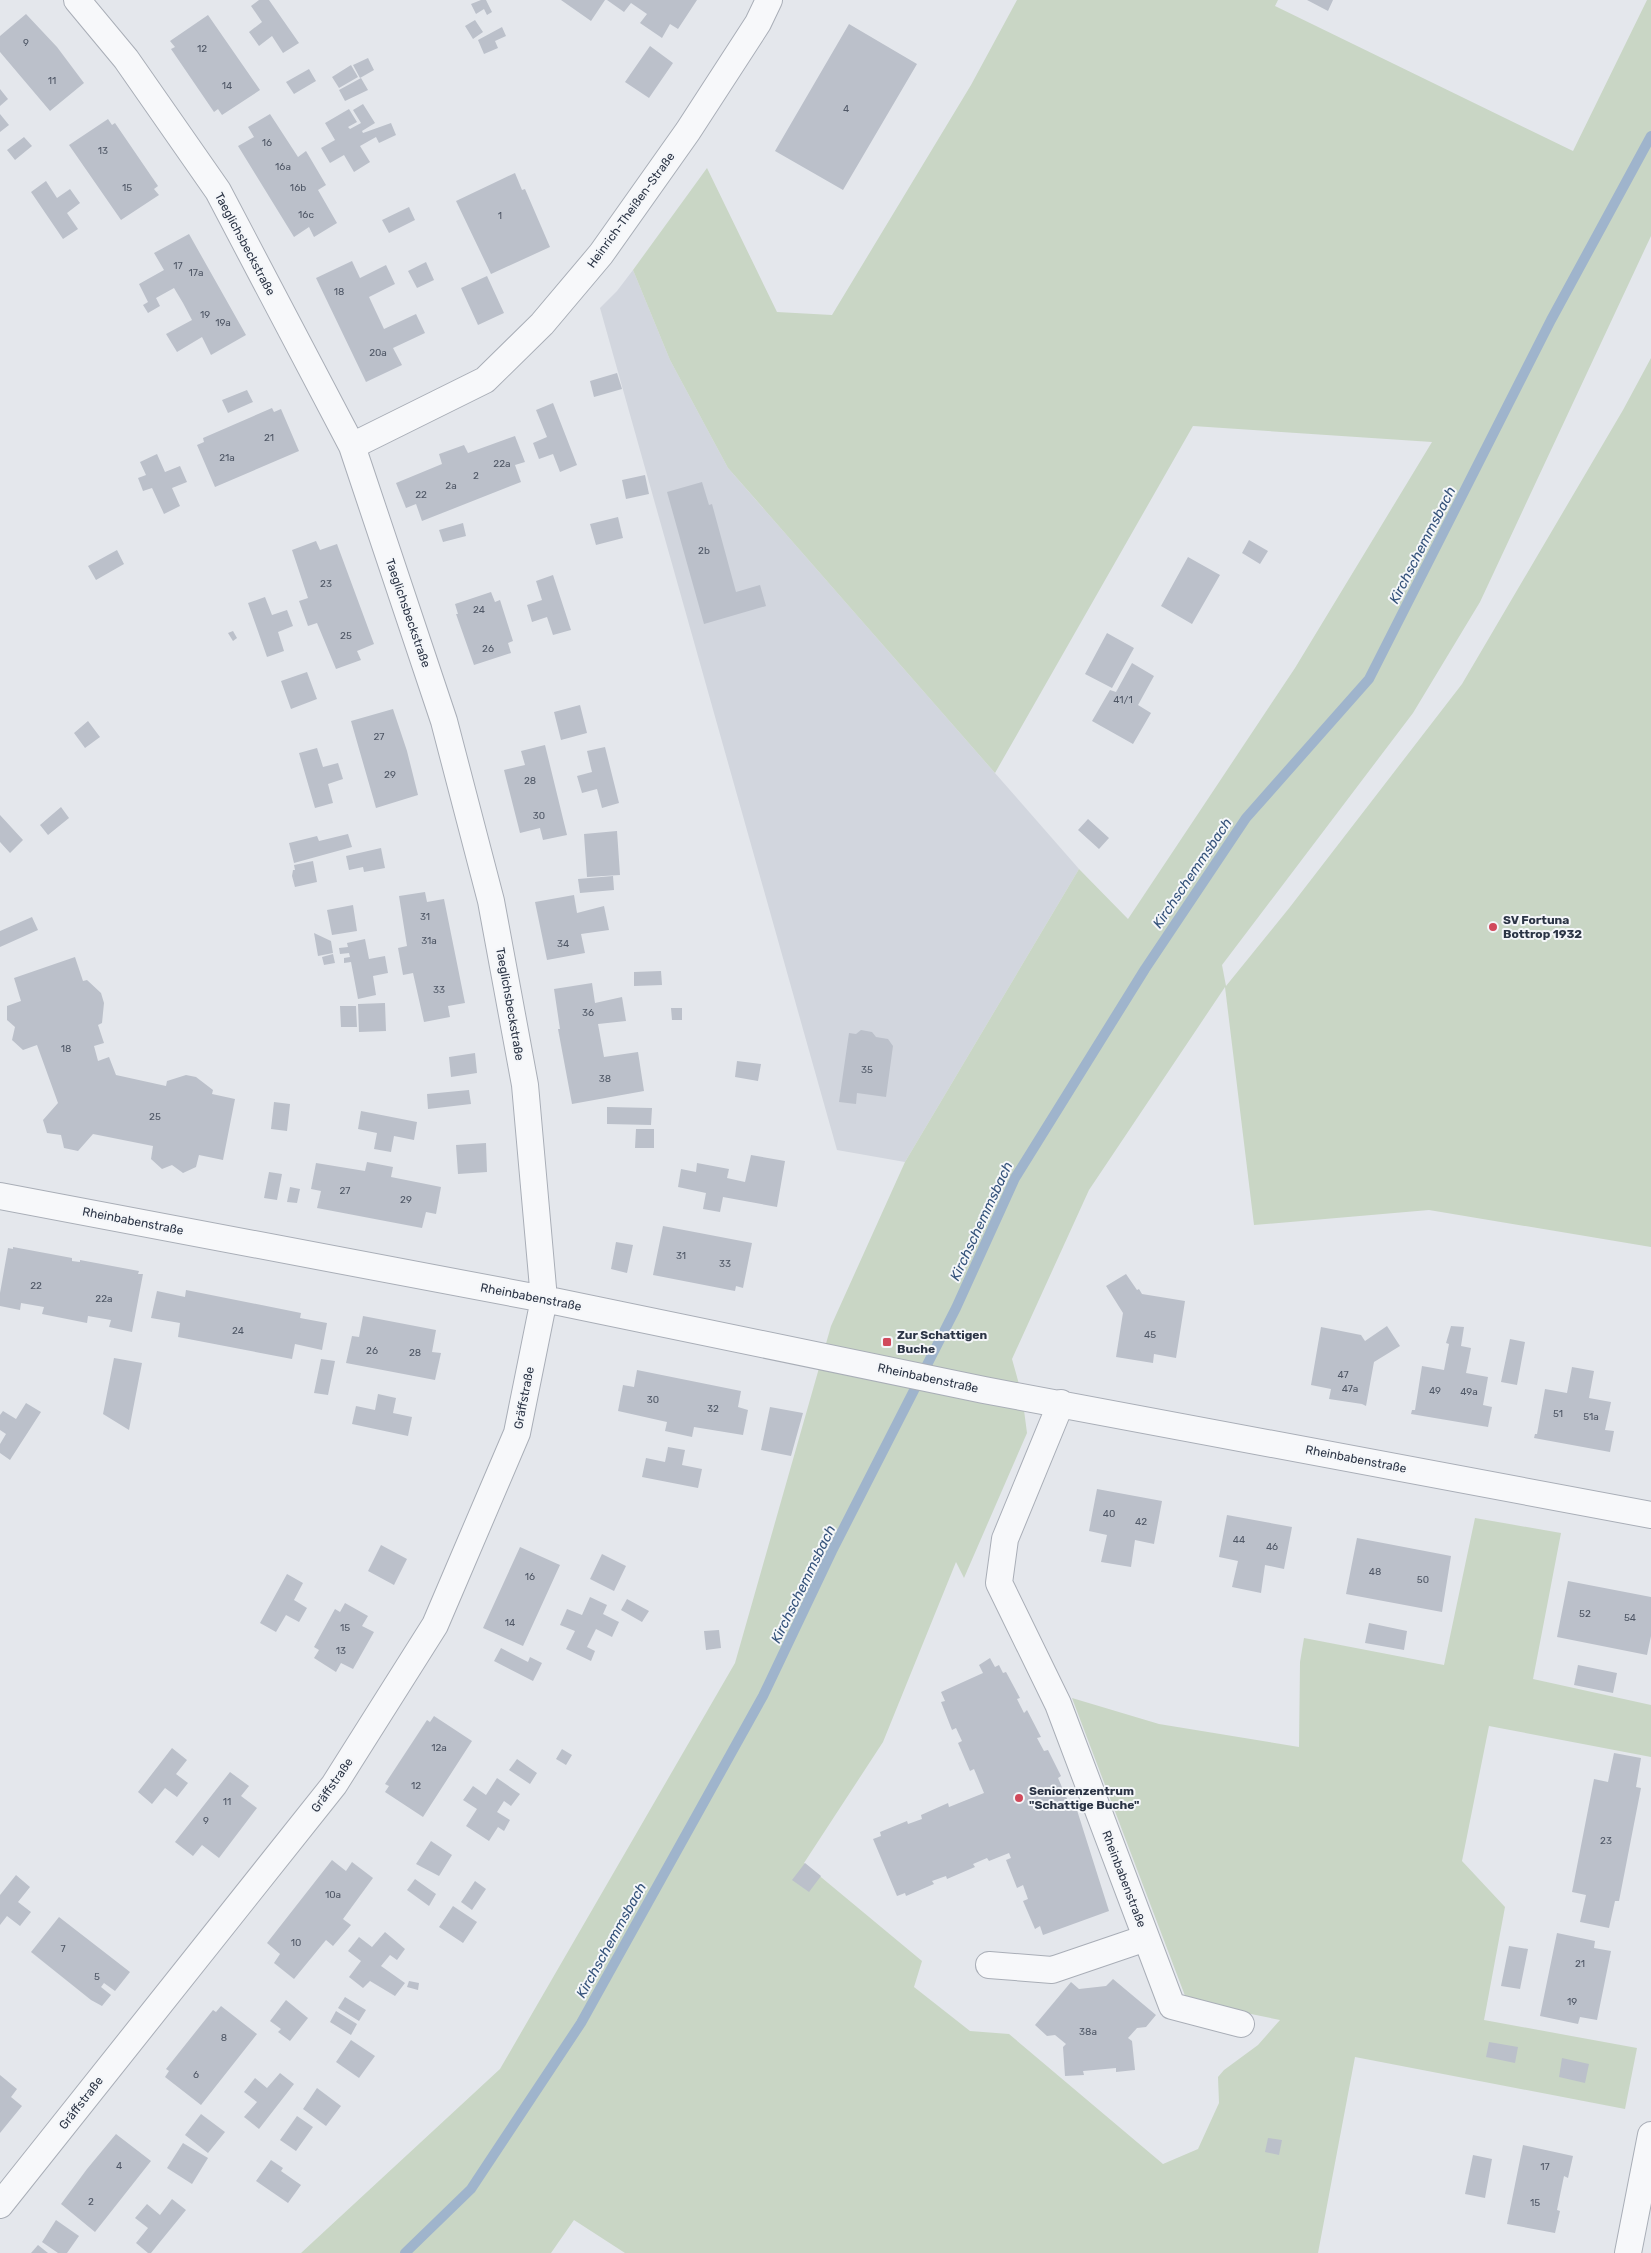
<svg xmlns="http://www.w3.org/2000/svg" width="1651" height="2253" font-family="Rubik,sans-serif">
<style>
.built{fill:#d2d6de}
.green{fill:#c9d6c5}
.lines{fill:none;stroke-linecap:round;stroke-linejoin:round}
.stream{stroke:#9fb4cc;stroke-width:10}
.building{fill:#bbc0ca}
.minor-casing{stroke:#a9aeb7;stroke-width:28}
.minor{stroke:#f7f8fa;stroke-width:26}
.poi-dot{fill:#d1495b;stroke:#f4f6f9;stroke-width:2}
.labels{text-anchor:middle;stroke-width:4;stroke-linejoin:round;paint-order:stroke}
.number-label{font-size:10px;fill:#4f5766}
.street-label{font-size:12px;fill:#2b3445;stroke:#f4f6f9}
.poi-label{font-size:12px;font-weight:bold;fill:#2b3445;stroke:#f4f6f9;text-anchor:start}
.water-label{font-size:14px;font-style:italic;fill:#34527a;stroke:#f4f6f9}
</style>
<rect width="100%" height="100%" fill="#e4e7ec"/>
<path class="built" d="M633,270L670,360L728,468L1079,869L905,1162L837,1150L600,308L617,291Z"/>
<path class="green" d="M1017,0H1278L1275,6L1573,151L1647,0H1651V236L1480,602L1413,713L1222,965L1226,986L1290,907L1462,684L1623,410L1651,358V1247L1429,1210L1254,1225L1225,987L1089,1190L1012,1359L1022,1395L1027,1433L964,1578L956,1562L883,1742L804,1863L922,1961L914,1987L970,2031L1009,2034L1163,2164L1198,2149L1219,2103L1218,2077L1224,2070L1258,2045L1280,2020L1187,2001L1072,1698L1159,1724L1299,1747L1300,1662L1304,1638L1444,1665L1475,1518L1561,1533L1533,1679L1651,1705V1757L1489,1726L1462,1861L1505,1907L1484,2020L1637,2048L1625,2109L1355,2057L1318,2253H625L574,2220L551,2253H301L500,2069L735,1663L831,1326L905,1162L1079,869L1128,919L1295,668L1432,442L1193,426L995,773L728,468L670,360L633,270L707,168L777,312L832,315L971,85Z"/>
<g class="lines">
<path class="stream" d="M405,2253L471,2189L581,2023L763,1696L832,1551L956,1308L1015,1178L1145,969L1246,818L1369,679L1551,320L1651,136"/>
</g>
<path class="building" d="M259,0H269L299,43L283,53L272,36L259,46L249,32L262,22L251,6Z
M481,0H486L492,12L487,15L484,9L476,14L471,4Z
M561,0H605L591,21Z
M607,0H697L678,29L670,24L662,38L640,23L647,14L631,3L624,12Z
M1307,0H1333L1328,11Z
M26,14L57,47L84,83L50,111L0,52V36Z
M208,15L260,90L222,115L218,109L214,112L171,49L175,47L170,41Z
M475,20L483,32L473,39L465,26Z
M849,24L917,64L843,190L775,151Z
M502,27L506,36L495,41L498,48L484,54L478,40Z
M650,46L673,63L649,98L625,82Z
M368,58L374,70L360,78L353,65Z
M351,65L358,77L339,88L332,77Z
M309,69L316,81L294,94L286,82Z
M361,78L368,90L345,101L339,90Z
M0,89L8,99L0,106Z
M363,104L375,123L362,131L363,133L391,123L396,135L379,143L376,137L360,146L370,162L354,172L344,155L330,163L321,148L335,140L325,123L349,109L357,122L348,127L350,129L361,123L353,110Z
M0,114L9,125L0,132Z
M270,114L298,157L306,151L326,185L318,190L337,223L314,237L309,227L294,237L238,146L254,137L248,127Z
M108,119L112,125L115,123L158,186L154,189L159,195L121,220L69,145Z
M24,137L32,146L15,160L7,150Z
M515,173L522,190L525,189L550,247L491,274L456,201Z
M46,181L57,198L70,189L80,203L67,213L78,229L63,239L31,192Z
M409,207L415,220L389,233L382,220Z
M189,234L246,335L211,355L202,337L177,352L166,334L192,320L183,303L174,288L156,298L160,306L148,313L143,305L148,302L139,284L164,270L154,253Z
M352,261L360,278L386,265L395,284L369,297L384,329L416,314L425,333L393,348L402,365L366,382L316,278Z
M426,262L434,280L417,288L408,271Z
M487,276L504,313L478,325L461,288Z
M617,373L622,389L594,397L590,381Z
M247,390L253,402L228,413L222,400Z
M553,403L577,465L560,472L553,454L539,459L533,443L547,437L536,410Z
M272,408L274,412L281,409L299,451L215,487L197,445L204,442L203,438Z
M515,436L525,462L515,465L521,482L422,521L416,504L406,508L396,483L442,464L439,454L464,445L468,453Z
M157,454L165,472L180,466L187,482L172,488L180,506L164,514L152,488L143,491L138,478L146,475L140,462Z
M645,475L649,494L626,499L622,480Z
M702,482L709,505L712,504L736,592L760,585L766,606L704,624L667,492Z
M618,517L623,538L596,545L590,524Z
M463,523L466,536L443,542L439,530Z
M1249,540L1268,551L1260,564L1242,553Z
M316,541L320,550L337,544L374,644L357,651L361,660L336,669L317,623L308,626L299,601L308,598L292,550Z
M117,550L124,564L96,580L88,566Z
M1188,557L1220,575L1192,624L1161,606Z
M553,575L571,630L553,635L547,617L532,622L527,605L542,600L536,581Z
M491,592L495,602L500,600L513,641L508,643L511,653L474,665L456,614H458L455,604Z
M265,597L272,615L287,610L293,626L278,632L284,651L267,657L248,603Z
M233,631L237,638L233,641L228,633Z
M1107,633L1134,648L1112,688L1085,674Z
M1132,663L1154,676L1138,705L1151,713L1133,744L1092,721L1110,690L1116,692Z
M307,672L317,699L291,709L281,681Z
M580,705L587,733L561,740L554,712Z
M393,709L407,751L418,795L376,808L351,721Z
M88,721L100,737L85,748L74,733Z
M545,745L567,835L543,840L540,828L520,833L504,770L525,765L521,751Z
M605,747L619,803L602,808L597,789L582,793L577,776L592,772L587,751Z
M317,748L323,767L338,763L343,779L328,784L333,803L315,808L299,753Z
M61,807L69,818L48,835L40,825Z
M0,815L23,840L10,853L0,842Z
M1088,819L1109,838L1099,849L1078,830Z
M617,831L620,875L587,877L584,834Z
M348,834L352,847L294,863L289,843L317,836L319,841Z
M381,848L385,868L364,872L363,867L349,870L346,856Z
M313,861L317,882L295,887L292,876L293,870H295L294,865Z
M613,876L614,890L580,893L578,879Z
M425,892L427,902L444,899L465,1003L448,1006L450,1017L424,1022L413,973L403,975L398,948L407,946L399,896Z
M574,895L577,913L604,906L609,930L581,934L585,953L547,960L535,902Z
M353,905L357,931L332,935L327,910Z
M32,917L38,930L0,947V931Z
M314,933L331,941L333,953L318,956Z
M365,939L369,959L385,956L388,973L373,976L376,995L358,999L351,962L344,963V958L350,957L349,953L340,954L339,948L348,947L347,943Z
M333,954L335,963L324,965L322,957Z
M75,957L83,981L87,980L101,993L104,1003L102,1023L98,1025L104,1043L94,1046L98,1061L109,1057L116,1075L166,1086L167,1081L186,1075L196,1077L213,1090L212,1094L235,1099L223,1160L199,1155L196,1167L183,1173L172,1165L162,1169L151,1159L153,1146L93,1134L78,1151L64,1148L61,1135L47,1133L43,1120L58,1103L37,1045L23,1050L12,1040L15,1027L7,1020V1006L21,1001L14,978Z
M661,971L662,985L634,986V972Z
M592,983L595,1003L622,997L626,1021L598,1024L604,1057L638,1052L644,1091L572,1104L558,1029H560L554,989Z
M385,1003L386,1031L359,1032L358,1004Z
M340,1006H356L357,1027H341Z
M671,1008H682V1020H672Z
M861,1030L872,1032L876,1037L888,1039L893,1046L886,1097L857,1093L856,1104L839,1102L849,1033L856,1034Z
M475,1053L477,1073L451,1077L449,1057Z
M737,1061L761,1064L758,1081L735,1077Z
M469,1090L471,1104L428,1109L427,1094Z
M274,1102L290,1104L287,1131L271,1129Z
M607,1107L652,1108L651,1125L607,1124Z
M361,1111L417,1122L414,1140L394,1136L391,1152L374,1149L377,1133L358,1129Z
M636,1129H654V1148H635Z
M486,1143L487,1172L458,1174L456,1145Z
M751,1155L785,1161L777,1207L723,1197L720,1212L703,1209L706,1193L678,1187L681,1169L696,1172L697,1163L729,1169L727,1178L745,1182Z
M367,1162L393,1167L391,1177L441,1187L436,1214L426,1212L422,1228L317,1208L321,1191L311,1189L316,1163L365,1171Z
M269,1172L282,1174L277,1200L264,1198Z
M290,1187L300,1189L297,1203L287,1202Z
M663,1226L752,1243L743,1288L736,1286L735,1291L653,1275Z
M616,1242L633,1245L627,1273L611,1269Z
M13,1247L72,1258V1261L80,1262V1260L139,1271L138,1274H143L132,1332L109,1327L111,1320L88,1316L87,1323L42,1314L44,1307L21,1303L20,1310L0,1306V1293L8,1248L13,1249Z
M1126,1274L1137,1290L1139,1289L1142,1294L1185,1301L1176,1358L1154,1354L1153,1363L1116,1357L1123,1313L1106,1286Z
M186,1290L301,1313L300,1318L327,1323L322,1350L295,1344L292,1359L178,1337L180,1323L151,1318L157,1291L185,1297Z
M363,1316L436,1330L432,1352L441,1353L435,1380L346,1363L352,1336L359,1337Z
M1387,1326L1400,1346L1374,1362L1366,1406L1362,1404L1329,1399L1331,1389L1311,1385L1321,1327L1361,1335L1365,1341Z
M1451,1326L1464,1327L1461,1346L1471,1348L1466,1373L1488,1377L1483,1405L1492,1407L1488,1427L1411,1414L1412,1410H1415L1422,1366L1444,1370L1449,1344L1446,1343Z
M1510,1339L1525,1342L1517,1385L1501,1382Z
M114,1358L142,1363L129,1430L103,1414Z
M321,1359L335,1361L328,1395L314,1393Z
M1572,1367L1594,1371L1589,1398L1611,1402L1605,1430L1614,1431L1610,1452L1534,1438L1535,1434H1537L1545,1389L1567,1393Z
M637,1370L741,1391L738,1407L748,1410L743,1435L694,1427L692,1437L665,1431L667,1422L618,1411L623,1385L634,1387Z
M378,1394L396,1398L393,1413L412,1417L408,1436L352,1424L356,1406L375,1410Z
M26,1403L41,1412L10,1460L0,1453V1444L6,1434L0,1430V1415L3,1411L16,1419Z
M770,1407L803,1413L791,1456L761,1450Z
M668,1447L685,1450L682,1465L702,1469L698,1488L642,1477L646,1458L665,1462Z
M1097,1489L1162,1501L1154,1544L1135,1540L1131,1567L1101,1562L1107,1535L1089,1531Z
M1227,1515L1292,1527L1284,1569L1265,1565L1261,1593L1232,1587L1238,1561L1219,1557Z
M1357,1538L1451,1556L1442,1612L1346,1594Z
M381,1545L407,1559L394,1585L368,1571Z
M520,1547L560,1565L523,1646L483,1628Z
M602,1554L626,1566L614,1591L590,1579Z
M287,1574L303,1583L294,1600L307,1608L299,1622L286,1615L276,1632L260,1623Z
M1568,1581L1651,1597V1636L1647,1655L1557,1637Z
M590,1597L607,1605L603,1614L619,1622L612,1637L596,1629L587,1647L595,1651L591,1661L566,1649L575,1631L560,1625L567,1609L582,1615Z
M627,1599L649,1611L642,1622L621,1610Z
M345,1603L368,1616L362,1626L374,1632L353,1669L341,1663L336,1672L314,1658L319,1650L314,1647L335,1609L340,1612Z
M1369,1623L1407,1631L1404,1650L1365,1643Z
M719,1630L721,1648L706,1650L704,1631Z
M501,1648L528,1662L530,1657L542,1663L533,1681L494,1661Z
M990,1658L995,1667L999,1665L1003,1673L1006,1672L1020,1698L1017,1699L1024,1713L1027,1710L1041,1737L1037,1738L1044,1751L1048,1750L1061,1776L1058,1778L1071,1808L1076,1807L1109,1911L1043,1935L1040,1926L1035,1929L1023,1901L1028,1899L1023,1885L1017,1888L1006,1860L1011,1858L1009,1853L989,1861L987,1858L973,1864L975,1867L947,1879L946,1876L932,1881L934,1884L906,1896L905,1893L897,1896L873,1839L881,1836L880,1832L907,1821L908,1824L922,1819L921,1815L948,1803L949,1807L984,1793L974,1769L970,1771L958,1743L962,1741L956,1728L952,1730L941,1702L945,1701L941,1692L983,1673L979,1665Z
M1578,1665L1617,1673L1613,1693L1574,1685Z
M434,1716L472,1741L423,1817L385,1792L389,1786L385,1784L427,1720L430,1722Z
M172,1748L187,1760L176,1774L188,1783L177,1797L165,1788L152,1804L138,1792Z
M562,1749L572,1755L566,1765L556,1759Z
M1614,1753L1641,1758L1636,1787L1641,1788L1619,1901H1615L1609,1928L1580,1922L1586,1895L1572,1892L1594,1779L1608,1782Z
M517,1759L537,1773L530,1784L509,1770Z
M230,1772L249,1786L241,1796L257,1808L219,1858L202,1845L193,1856L175,1842Z
M497,1778L520,1794L511,1806L504,1801L497,1812L510,1820L504,1831L498,1827L489,1841L466,1826L477,1809L463,1800L473,1786L486,1795Z
M431,1841L452,1855L439,1876L416,1864Z
M332,1860L346,1871L352,1862L373,1878L343,1919L351,1925L333,1946L326,1940L294,1979L274,1963L280,1954L267,1943Z
M805,1863L821,1876L809,1892L792,1880Z
M16,1875L30,1887L18,1902L31,1912L20,1926L7,1916L0,1925V1895Z
M415,1879L436,1894L429,1906L407,1890Z
M475,1881L486,1889L472,1910L461,1902Z
M453,1906L477,1922L463,1943L439,1927Z
M59,1917L130,1972L115,1991L104,1983L101,1987L111,1995L102,2006L91,2000L31,1952Z
M385,1932L405,1949L397,1960L390,1955L381,1966L405,1983L395,1996L370,1981L363,1988L349,1977L361,1961L348,1951L359,1937L372,1947Z
M1557,1933L1595,1941L1594,1948L1611,1951L1597,2020L1580,2017L1578,2024L1540,2016Z
M1509,1946L1528,1949L1520,1989L1501,1986Z
M1113,1979L1156,2015L1146,2027L1137,2028L1128,2038L1132,2041L1135,2070L1116,2072V2068L1083,2071L1084,2075L1065,2076L1063,2047L1066,2044L1055,2035L1047,2036L1035,2025L1071,1982L1079,1989L1106,1986Z
M409,1981L419,1983L418,1990L407,1987Z
M345,1997L366,2010L359,2021L338,2008Z
M286,2000L308,2018L290,2041L278,2032L281,2029L270,2021Z
M221,2006L257,2034L201,2105L165,2077L169,2071L166,2069L213,2010L216,2012Z
M336,2011L357,2024L351,2035L330,2022Z
M351,2040L375,2056L359,2078L336,2062Z
M1489,2042L1518,2047L1515,2063L1486,2057Z
M1562,2058L1589,2064L1585,2083L1559,2077Z
M280,2073L294,2084L259,2129L244,2117L257,2102L244,2092L255,2078L267,2088Z
M0,2075L17,2089L11,2097L22,2106L0,2133Z
M317,2088L341,2106L326,2126L303,2109Z
M201,2114L225,2132L208,2153L185,2135Z
M297,2116L313,2127L296,2151L280,2140Z
M116,2134L151,2161L95,2232L61,2204L87,2169Z
M1268,2138L1282,2140L1279,2155L1265,2152Z
M183,2143L208,2158L192,2184L167,2168Z
M1523,2145L1573,2156L1568,2178L1564,2176L1557,2210L1560,2211L1555,2233L1507,2224Z
M1473,2155L1492,2159L1485,2198L1465,2194Z
M271,2160L283,2168L281,2171L301,2185L288,2203L256,2181Z
M172,2199L186,2210L151,2253H148L136,2243L148,2228L135,2218L147,2204L160,2215Z
M56,2220L79,2236L67,2253H58L42,2242Z
M38,2245L48,2253H31Z"/>
<g class="lines">
<g class="minor-casing">
<path id="minor" d="M352,446L485,380L542,324L601,254L688,131L758,23L769,0
M0,1196L544,1299L984,1390L1651,1515
M1061,1403L1005,1539L999,1583L1058,1704L1172,2006L1241,2024
M989,1965L1052,1970L1146,1938
M0,2205L334,1785L435,1625L517,1433L544,1299L525,1085L491,901L444,721L352,446L218,191L126,59L77,0
M1628,2253L1651,2135"/>
</g>
<use href="#minor" class="minor"/>
</g>
<g class="poi-dot">
<circle cx="1493" cy="927" r="5"/>
<rect x="882" y="1337" width="10" height="10" rx="2.5"/>
<circle cx="1019" cy="1798" r="5"/>
</g>
<g class="labels">
<g class="number-label">
<text x="26" y="46">9</text>
<text x="202" y="52">12</text>
<text x="52" y="84">11</text>
<text x="227" y="89">14</text>
<text x="846" y="112">4</text>
<text x="267" y="146">16</text>
<text x="103" y="154">13</text>
<text x="283" y="170">16a</text>
<text x="127" y="191">15</text>
<text x="298" y="191">16b</text>
<text x="306" y="218">16c</text>
<text x="500" y="219">1</text>
<text x="178" y="269">17</text>
<text x="196" y="276">17a</text>
<text x="339" y="295">18</text>
<text x="205" y="318">19</text>
<text x="223" y="326">19a</text>
<text x="378" y="356">20a</text>
<text x="269" y="441">21</text>
<text x="227" y="461">21a</text>
<text x="502" y="467">22a</text>
<text x="476" y="479">2</text>
<text x="451" y="489">2a</text>
<text x="421" y="498">22</text>
<text x="704" y="554">2b</text>
<text x="326" y="587">23</text>
<text x="479" y="613">24</text>
<text x="346" y="639">25</text>
<text x="488" y="652">26</text>
<text x="1123" y="703">41/1</text>
<text x="379" y="740">27</text>
<text x="390" y="778">29</text>
<text x="530" y="784">28</text>
<text x="539" y="819">30</text>
<text x="425" y="920">31</text>
<text x="429" y="944">31a</text>
<text x="563" y="947">34</text>
<text x="439" y="993">33</text>
<text x="588" y="1016">36</text>
<text x="66" y="1052">18</text>
<text x="867" y="1073">35</text>
<text x="605" y="1082">38</text>
<text x="155" y="1120">25</text>
<text x="345" y="1194">27</text>
<text x="406" y="1203">29</text>
<text x="681" y="1259">31</text>
<text x="725" y="1267">33</text>
<text x="36" y="1289">22</text>
<text x="104" y="1302">22a</text>
<text x="238" y="1334">24</text>
<text x="1150" y="1338">45</text>
<text x="372" y="1354">26</text>
<text x="415" y="1356">28</text>
<text x="1343" y="1378">47</text>
<text x="1350" y="1392">47a</text>
<text x="1435" y="1394">49</text>
<text x="1469" y="1395">49a</text>
<text x="653" y="1403">30</text>
<text x="713" y="1412">32</text>
<text x="1558" y="1417">51</text>
<text x="1591" y="1420">51a</text>
<text x="1109" y="1517">40</text>
<text x="1141" y="1525">42</text>
<text x="1239" y="1543">44</text>
<text x="1272" y="1550">46</text>
<text x="1375" y="1575">48</text>
<text x="530" y="1580">16</text>
<text x="1423" y="1583">50</text>
<text x="1585" y="1617">52</text>
<text x="1630" y="1621">54</text>
<text x="510" y="1626">14</text>
<text x="345" y="1631">15</text>
<text x="341" y="1654">13</text>
<text x="439" y="1751">12a</text>
<text x="416" y="1789">12</text>
<text x="227" y="1805">11</text>
<text x="206" y="1824">9</text>
<text x="1606" y="1844">23</text>
<text x="333" y="1898">10a</text>
<text x="296" y="1946">10</text>
<text x="63" y="1952">7</text>
<text x="1580" y="1967">21</text>
<text x="97" y="1980">5</text>
<text x="1572" y="2005">19</text>
<text x="1088" y="2035">38a</text>
<text x="224" y="2041">8</text>
<text x="196" y="2078">6</text>
<text x="119" y="2169">4</text>
<text x="1545" y="2170">17</text>
<text x="91" y="2205">2</text>
<text x="1535" y="2206">15</text>
</g>
<g class="street-label">
<text transform="translate(631 210) rotate(-54)" y="4">Heinrich-Theißen-Straße</text>
<text transform="translate(245 244) rotate(62)" y="4">Taeglichsbeckstraße</text>
<text transform="translate(408 613) rotate(71)" y="4">Taeglichsbeckstraße</text>
<text transform="translate(510 1004) rotate(80)" y="4">Taeglichsbeckstraße</text>
<text transform="translate(133 1221) rotate(11)" y="4">Rheinbabenstraße</text>
<text transform="translate(531 1297) rotate(11)" y="4">Rheinbabenstraße</text>
<text transform="translate(928 1378) rotate(12)" y="4">Rheinbabenstraße</text>
<text transform="translate(524 1398) rotate(-79)" y="4">Gräffstraße</text>
<text transform="translate(1356 1459) rotate(11)" y="4">Rheinbabenstraße</text>
<text transform="translate(332 1785) rotate(-55)" y="4">Gräffstraße</text>
<text transform="translate(1124 1879) rotate(69)" y="4">Rheinbabenstraße</text>
<text transform="translate(81 2103) rotate(-52)" y="4">Gräffstraße</text>
</g>
<g class="poi-label">
<text x="1503" y="924">SV Fortuna<tspan x="1503" dy="14">Bottrop 1932</tspan></text>
<text x="897" y="1339">Zur Schattigen<tspan x="897" dy="14">Buche</tspan></text>
<text x="1029" y="1795">Seniorenzentrum<tspan x="1029" dy="14">"Schattige Buche"</tspan></text>
</g>
<g class="water-label">
<text transform="translate(1422 545) rotate(-63)" y="5">Kirchschemmsbach</text>
<text transform="translate(1192 873) rotate(-56)" y="5">Kirchschemmsbach</text>
<text transform="translate(981 1221) rotate(-65)" y="5">Kirchschemmsbach</text>
<text transform="translate(803 1584) rotate(-64)" y="5">Kirchschemmsbach</text>
<text transform="translate(611 1940) rotate(-61)" y="5">Kirchschemmsbach</text>
</g>
</g>
</svg>
